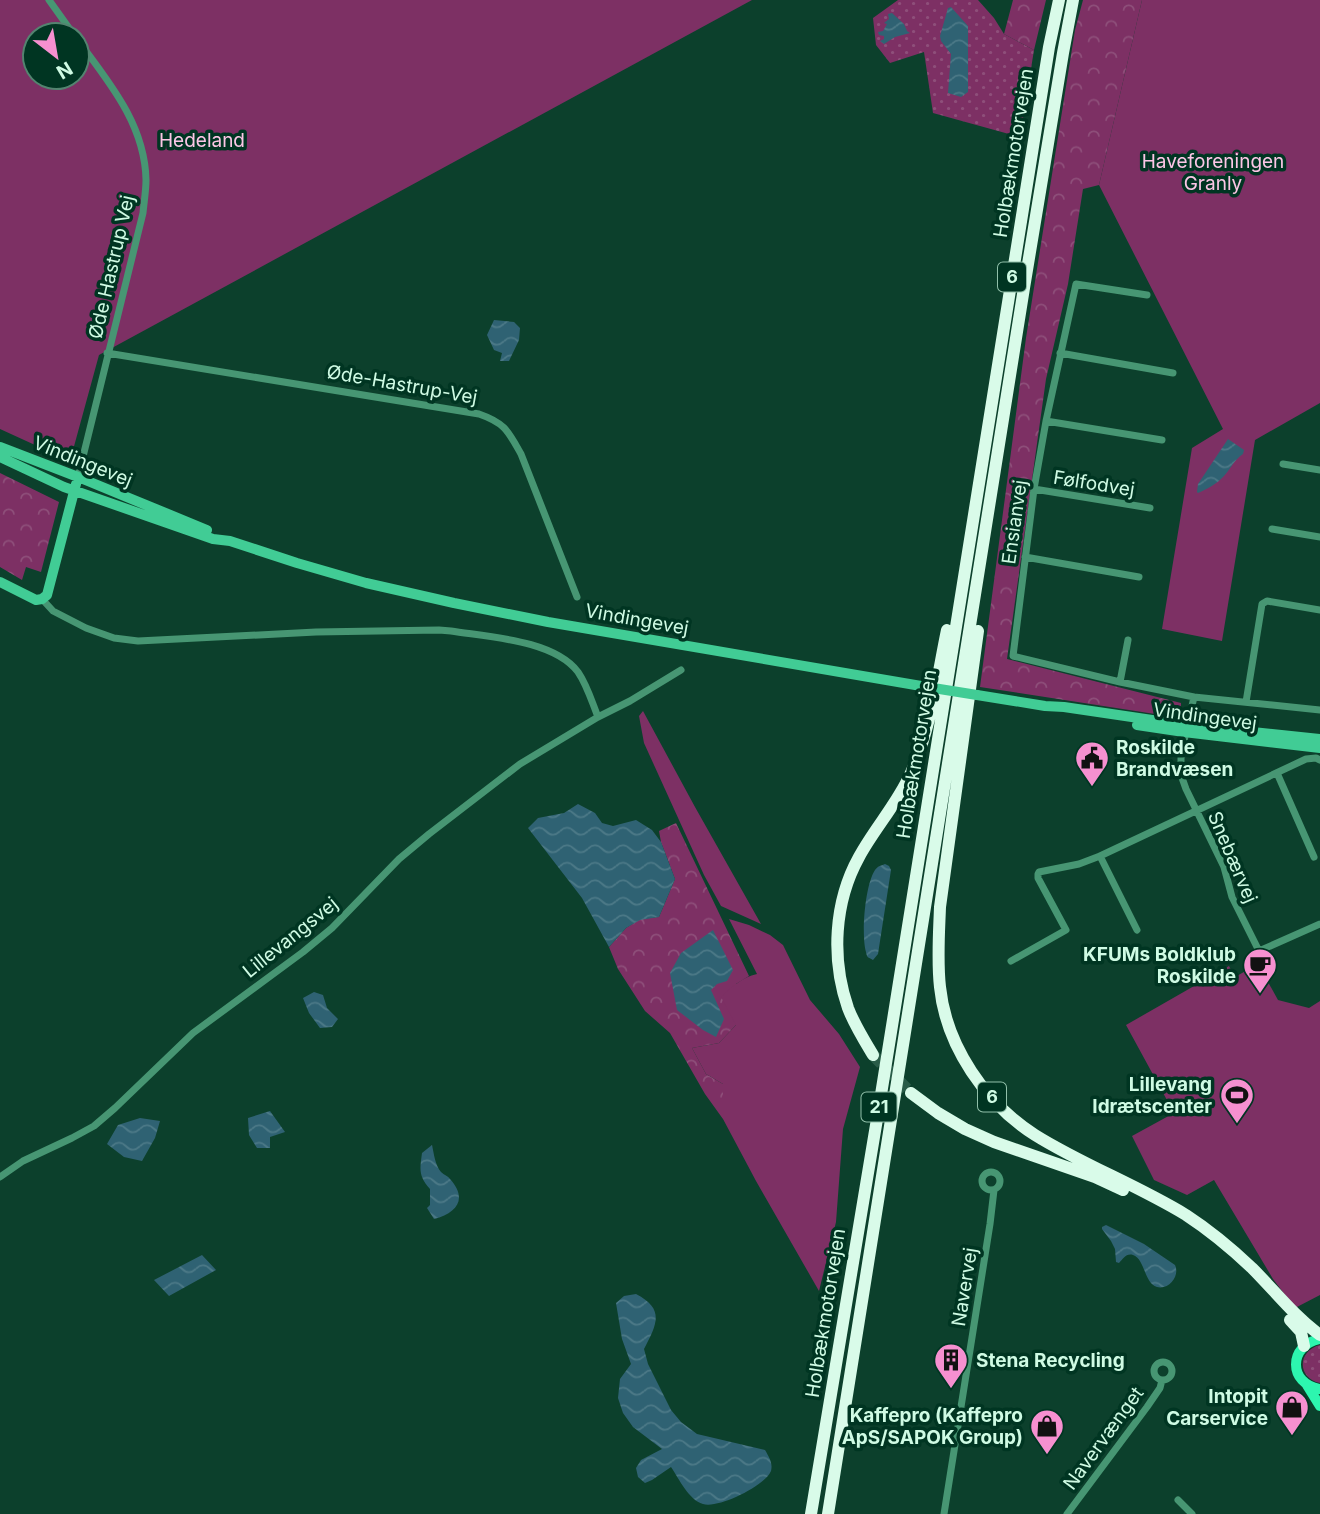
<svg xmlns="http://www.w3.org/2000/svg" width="1320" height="1514" font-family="Inter,sans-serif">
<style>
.grass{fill:url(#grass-dots)}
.forest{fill:url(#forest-crowns)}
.green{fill:#7d3064;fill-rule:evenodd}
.water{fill:url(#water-waves)}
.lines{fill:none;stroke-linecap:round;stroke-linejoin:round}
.highway-tunnel{stroke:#295c48;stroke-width:12;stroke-dasharray:12 6;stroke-linecap:butt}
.street{stroke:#479673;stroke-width:7}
.secondary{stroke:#41cc95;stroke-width:10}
.primary{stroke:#2df6af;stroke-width:10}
.highway{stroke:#d9fbe9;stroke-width:12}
.secondary-bridge{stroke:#41cc95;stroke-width:10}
.labels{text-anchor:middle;stroke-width:7;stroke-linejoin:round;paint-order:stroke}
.shield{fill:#003522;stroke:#91c0aa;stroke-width:2}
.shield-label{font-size:18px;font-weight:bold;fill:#cffbe4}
.park-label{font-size:19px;fill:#fcc6e6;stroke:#003522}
.street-label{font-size:19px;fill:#cffbe4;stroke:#003522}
.poi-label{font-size:19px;font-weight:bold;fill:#cffbe4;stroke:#003522;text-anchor:end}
</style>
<defs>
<pattern id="grass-dots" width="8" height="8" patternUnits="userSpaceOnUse" patternTransform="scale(1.75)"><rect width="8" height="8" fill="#7d3064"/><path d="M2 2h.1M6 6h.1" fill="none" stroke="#8e4f7a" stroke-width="1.8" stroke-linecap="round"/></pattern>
<pattern id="forest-crowns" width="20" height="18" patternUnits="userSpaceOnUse" patternTransform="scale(1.75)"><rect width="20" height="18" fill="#7d3064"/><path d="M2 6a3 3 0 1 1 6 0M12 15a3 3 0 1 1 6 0" fill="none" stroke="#8e4f7a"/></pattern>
<pattern id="water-waves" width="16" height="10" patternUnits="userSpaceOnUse" patternTransform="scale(1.75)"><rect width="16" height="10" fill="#2f6273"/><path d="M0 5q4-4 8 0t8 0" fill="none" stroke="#4c7987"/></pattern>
</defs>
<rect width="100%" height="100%" fill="#0c402c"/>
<path class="grass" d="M898,0H978L994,18L1004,34L1034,50L1020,137L933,113L924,52L890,63L876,45L873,18Z
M1320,1345V1383C1297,1378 1297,1351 1320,1345Z"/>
<path class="forest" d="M1013,0H1046L1034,50L1004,34Z
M1083,0H1142L1099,185L1083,189L1068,284L1046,379L1007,659L1181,703V718L980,687L1026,338L1075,30Z
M0,473L59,502L41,572L26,567L22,580L0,567Z
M676,823L749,976L736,984V1025L719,1043L692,1048L706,1074L723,1084V1119L705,1094L670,1033L645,1011L618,969L609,947L626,928L640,919L659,917L675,879L661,842L659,831Z"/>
<path class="green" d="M0,0H752L99,355L70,461L0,429ZM35,35H77V77H35Z
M1142,0H1320V403L1255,440L1222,641L1162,629L1192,448L1223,429L1099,185Z
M643,711L695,807L761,924L721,906L704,875L644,743L639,716Z
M729,919L749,925L770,935L783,945L810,1000L839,1034L860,1067L843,1129L836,1222L819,1291L756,1181L723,1119V1084L706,1074L692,1048L719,1043L736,1025L721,997C732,987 742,977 757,974Z
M1258,964L1278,1000L1309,1008L1320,1001V1295L1295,1308L1273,1279L1214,1180L1187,1195L1154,1180L1132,1136L1174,1113L1126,1025L1229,966L1235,977Z"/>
<path class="water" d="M951,7L968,26V92L961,97L948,93L951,54L941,41L940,36L948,8Z
M892,13L904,24L907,31L910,33L895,37L884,44L880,41L884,39V36L879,35L878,32L883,31L887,24L884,23L889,19L888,14Z
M494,320L514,322L520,328L519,340L509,361H500L502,353L494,350L487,335Z
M1228,439L1244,450L1243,454C1233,461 1232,467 1224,476C1217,484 1207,489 1198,493L1197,492L1198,484Z
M578,804L595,813L602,823L613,826L636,820L652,830L661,842L675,879L659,917L640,920L626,928L609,947L582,898L528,828L538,818L564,813Z
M885,864L889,866L891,870L878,954L873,960C868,957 867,958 866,952C861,935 865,885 875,870C878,866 880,866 885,864Z
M713,930L733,970L727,981L717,984L711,990L724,1019L716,1037L703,1030L677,1010L670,973L681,953Z
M314,992L323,995L327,1008L338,1019L332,1027L320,1028L309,1013L303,998Z
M270,1111L285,1132L270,1137V1148H257L249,1135L248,1118Z
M140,1118L160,1121L155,1138L142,1161L124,1157L107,1144L118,1125Z
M432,1145C434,1154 435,1165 441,1172C444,1175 448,1176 450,1179C468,1199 457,1213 434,1219L427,1208L430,1205V1189C418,1176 420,1169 422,1153Z
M1106,1225L1144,1244L1175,1265C1180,1275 1170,1290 1157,1287C1144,1283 1145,1259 1133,1255C1126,1253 1123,1259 1119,1263L1116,1262L1115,1249L1111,1241L1102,1229V1227Z
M202,1255L216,1270L169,1296L154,1280Z
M636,1294C665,1309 657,1324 644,1349L648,1364L671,1410L681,1422L697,1434L765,1450C769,1457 773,1463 771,1471C765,1486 718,1509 703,1504C689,1500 679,1479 671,1467L652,1480L645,1483L638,1477L636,1468L641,1460L662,1449L633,1427L623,1413L618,1398L620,1379L631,1364L622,1339L616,1303L624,1296Z"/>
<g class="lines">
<path class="highway-tunnel" d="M873,1055L911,1093"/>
<path class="street" d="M49,0L74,35
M77,39C108,81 145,124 146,180C146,191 144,202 143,213L78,477
M1147,295L1076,284L1046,421L1034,489L1013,656L1120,682L1194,697L1320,710
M107,353L479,414C505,423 508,431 521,454L577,597
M1060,353L1173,373
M1046,421L1162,440
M1283,464L1320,470
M1034,489L1150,508
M1272,529L1320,537
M1025,557L1139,577
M1120,682L1128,640
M1194,697L1181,754V775L1186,789L1224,867L1232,897L1259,951L1320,924
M1246,702L1262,604L1267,601L1320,610
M598,717L630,701L681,670
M1277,773L1314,857
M1100,856L1137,930
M1011,961L1066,930L1038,878V874L1039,872L1079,864L1100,856L1306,759L1316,758L1320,760
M982 1181a9 9 0 1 1 18 0a9 9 0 1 1-18 0Z
M0,1177L23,1161L72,1138L94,1126L115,1108L193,1033L303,952L332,928L399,859L429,834L520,764L598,717C592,702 587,685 578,672C554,640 489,637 451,631L439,630L316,632L138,641L114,638L86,628L53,611L42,599
M1154 1371a9 9 0 1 1 18 0a9 9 0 1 1-18 0Z
M1178,1500L1192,1514
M944,1514L990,1224L994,1190
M1067,1514L1147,1407L1160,1388L1162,1380"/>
<path class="secondary" d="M0,447L78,477L207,530
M0,457L64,487L213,539L230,541L297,563L366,583L454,603L548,622L927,687
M0,582L36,600L42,599L47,595L76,484
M977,695L1045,706L1064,707L1186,725L1320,739
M1137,725L1184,732L1320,748"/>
<path class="primary" d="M1320,1339C1288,1345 1288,1384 1320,1389
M1307,1385L1320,1406"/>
<path class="highway" d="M978,631L940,907C939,934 937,961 940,987C946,1046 986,1104 1035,1135C1083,1165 1137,1185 1186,1215C1209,1230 1232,1249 1252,1268C1275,1291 1294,1316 1320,1335
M873,1055C864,1040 854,1024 848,1008C831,959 834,902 859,857C874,829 897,804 910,775C931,729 937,678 947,630
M911,1093L938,1113L965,1129L994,1142L1095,1177L1123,1190
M1290,1320L1301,1332L1304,1346
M811,1514L879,1107L1049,47L1059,0
M828,1514L1024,288L1063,53L1073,0"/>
<path class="secondary-bridge" d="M927,687L977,695"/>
</g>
<defs>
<g id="civic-pin" transform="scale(1.75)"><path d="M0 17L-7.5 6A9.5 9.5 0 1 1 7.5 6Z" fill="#f690d0" stroke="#003522"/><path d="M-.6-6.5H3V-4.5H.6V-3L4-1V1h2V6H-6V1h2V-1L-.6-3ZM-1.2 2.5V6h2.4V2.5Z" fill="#111"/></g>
<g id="cafe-pin" transform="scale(1.75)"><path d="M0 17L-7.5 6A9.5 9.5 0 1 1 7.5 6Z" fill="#f690d0" stroke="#003522"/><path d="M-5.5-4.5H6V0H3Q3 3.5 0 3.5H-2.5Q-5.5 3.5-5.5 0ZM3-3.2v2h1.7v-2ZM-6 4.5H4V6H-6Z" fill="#111"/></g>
<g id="stadium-pin" transform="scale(1.75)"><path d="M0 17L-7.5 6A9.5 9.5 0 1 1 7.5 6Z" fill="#f690d0" stroke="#003522"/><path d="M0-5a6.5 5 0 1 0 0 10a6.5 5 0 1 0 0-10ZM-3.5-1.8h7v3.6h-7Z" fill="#111"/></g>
<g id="building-pin" transform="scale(1.75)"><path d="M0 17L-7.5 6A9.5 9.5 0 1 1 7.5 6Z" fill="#f690d0" stroke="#003522"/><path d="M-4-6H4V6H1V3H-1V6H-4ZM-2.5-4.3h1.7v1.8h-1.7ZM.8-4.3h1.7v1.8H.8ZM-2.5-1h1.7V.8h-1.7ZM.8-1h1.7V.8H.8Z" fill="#111"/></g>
<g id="shop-pin" transform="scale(1.75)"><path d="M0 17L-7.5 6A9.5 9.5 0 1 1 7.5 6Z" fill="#f690d0" stroke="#003522"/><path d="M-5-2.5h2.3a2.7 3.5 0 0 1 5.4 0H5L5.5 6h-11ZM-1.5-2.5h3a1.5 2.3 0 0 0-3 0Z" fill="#111"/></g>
</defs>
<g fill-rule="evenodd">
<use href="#civic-pin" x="1092" y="758"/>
<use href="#cafe-pin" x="1260" y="965"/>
<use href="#stadium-pin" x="1237" y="1095"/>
<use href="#building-pin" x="951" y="1360"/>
<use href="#shop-pin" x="1292" y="1407"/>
<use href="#shop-pin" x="1047" y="1426"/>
</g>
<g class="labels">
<g class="shield">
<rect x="998" y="262.5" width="28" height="29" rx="5"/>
<rect x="978" y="1082.5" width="28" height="29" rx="5"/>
<rect x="861.5" y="1092.5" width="35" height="29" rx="5"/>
</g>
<g class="shield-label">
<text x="1012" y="283">6</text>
<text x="992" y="1103">6</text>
<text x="879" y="1113">21</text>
</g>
<g class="park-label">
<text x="202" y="147">Hedeland</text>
<text x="1213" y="168">Haveforeningen<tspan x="1213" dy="22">Granly</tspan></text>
</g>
<g class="street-label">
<text transform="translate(1013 153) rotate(-81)" y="7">Holbækmotorvejen</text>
<text transform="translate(111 267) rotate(-77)" y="7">Øde Hastrup Vej</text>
<text transform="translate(402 384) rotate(10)" y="7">Øde-Hastrup-Vej</text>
<text transform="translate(83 461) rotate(22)" y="7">Vindingevej</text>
<text transform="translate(1094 483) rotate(9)" y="7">Følfodvej</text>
<text transform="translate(1014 522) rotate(-82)" y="7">Ensianvej</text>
<text transform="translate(637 619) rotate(10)" y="7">Vindingevej</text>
<text transform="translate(1205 716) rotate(8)" y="7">Vindingevej</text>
<text transform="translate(916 754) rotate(-81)" y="7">Holbækmotorvejen</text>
<text transform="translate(1233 857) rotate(67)" y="7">Snebærvej</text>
<text transform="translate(290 937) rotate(-39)" y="7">Lillevangsvej</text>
<text transform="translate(964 1287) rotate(-81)" y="7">Navervej</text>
<text transform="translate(825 1313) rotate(-81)" y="7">Holbækmotorvejen</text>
<text transform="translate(1103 1438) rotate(-54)" y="7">Navervænget</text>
</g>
<g class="poi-label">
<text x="1116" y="754" text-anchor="start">Roskilde<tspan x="1116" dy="22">Brandvæsen</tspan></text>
<text x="1236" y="961">KFUMs Boldklub<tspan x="1236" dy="22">Roskilde</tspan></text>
<text x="1212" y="1091">Lillevang<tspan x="1212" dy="22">Idrætscenter</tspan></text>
<text x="976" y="1367" text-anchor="start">Stena Recycling</text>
<text x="1268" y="1403">Intopit<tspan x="1268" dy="22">Carservice</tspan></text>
<text x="1023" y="1422">Kaffepro (Kaffepro<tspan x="1023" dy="22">ApS/SAPOK Group)</tspan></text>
</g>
</g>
<g transform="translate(56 56) rotate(149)"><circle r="33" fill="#003522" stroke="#538470" stroke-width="2"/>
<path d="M0-5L12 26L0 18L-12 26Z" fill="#f690d0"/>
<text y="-10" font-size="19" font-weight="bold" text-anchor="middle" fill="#cffbe4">N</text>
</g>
</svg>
